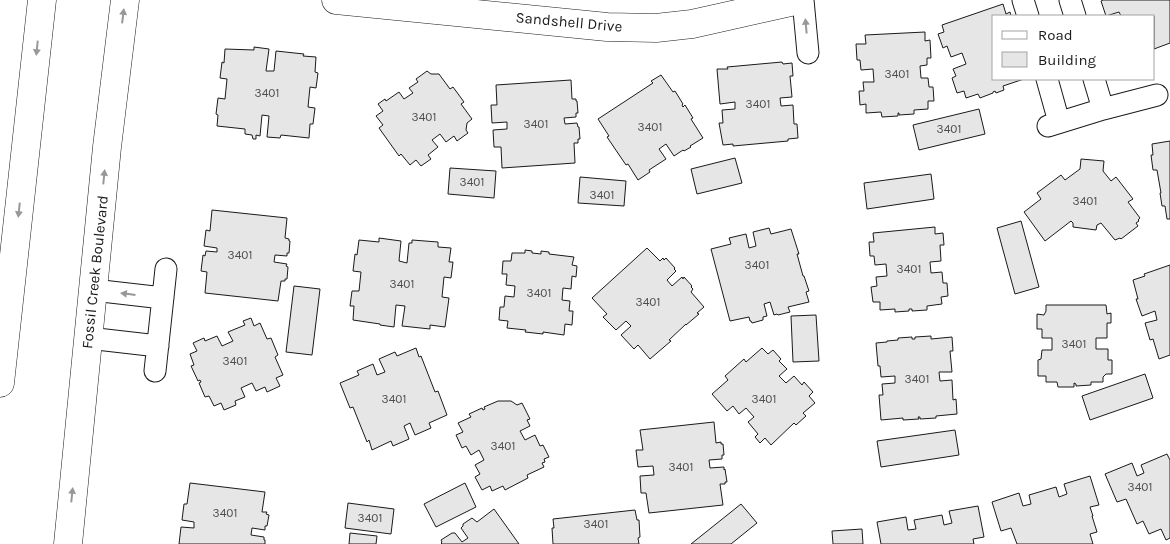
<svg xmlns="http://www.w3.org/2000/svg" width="1170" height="544" font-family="Karla,sans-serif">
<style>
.building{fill:#e6e6e6;stroke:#1a1a1a}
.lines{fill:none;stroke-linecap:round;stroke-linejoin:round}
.street-casing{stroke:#1a1a1a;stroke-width:23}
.secondary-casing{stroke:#1a1a1a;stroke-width:29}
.street{stroke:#fff;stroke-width:21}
.secondary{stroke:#fff;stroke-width:28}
.oneway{fill:#989898}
.labels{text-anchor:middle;stroke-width:4;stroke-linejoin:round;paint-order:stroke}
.number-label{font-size:12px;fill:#4d4d4d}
.street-label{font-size:15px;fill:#1a1a1a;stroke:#fff}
</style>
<rect width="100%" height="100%" fill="#fff"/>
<path class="building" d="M1103,0H1170V43L1154,49V16H1121L1119,12L1106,16L1101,1Z
M1003,4L1006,14L1010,12L1011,16H994V79H1024L1003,86L1004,90L996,93L995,91L993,92V93L980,98L978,94L966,98L964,91L957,93L952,78L956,76L953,69L966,64L962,53L951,57L947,46L943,48L938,34L944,32L942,25Z
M925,32V41L930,40L931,58H927V65L920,66L921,78H928L929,87H933L934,101H928V109L914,110V114L899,115V113H898V116L882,117L881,112L866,113V104L860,105L859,91H864L863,82H874L873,69L861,70L860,60H857L856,44H866L865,35Z
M254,47L269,49L266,71H274L276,51L304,54L303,56L316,57L315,72L318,73L316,88L310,87L308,107L315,108L313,124H310L309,138L281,135L280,138L267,137L269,116L262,115L260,136L256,135V139H253L252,135L245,134V129L217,126L218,115L216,114L218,98L225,99L227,79L220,78L222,62L224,63L225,49L254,50Z
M782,62L783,64L792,63L793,76H790L792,97L780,98L781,106L793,105L794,124H797L798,138L788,139V141L733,146V144L723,145L719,123H723L722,110L735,109V102L720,104L717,69H728L727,67Z
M427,71L431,74H439L450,89L453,87L464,102L461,104L472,119L467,123L466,130L468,133L457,141L454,136L446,142L440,134L432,140L438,147L428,155L431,159L421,166L416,160L410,165L401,154L399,156L379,128L383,125L376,116L383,111L378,104L385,99L386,101L399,92L404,99L413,93L409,88L418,82L416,79Z
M661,75L673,92L675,91L683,104L682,105L683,107L685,105L693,118L691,119L703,138L690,146L691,147L684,151L683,150L674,156L666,144L659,149L666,159L649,170L650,172L638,180L628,164L626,165L607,137L609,136L598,119L653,83L651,81Z
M571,80L572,99H576V101H577L578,113H576V117L564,118L565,124L577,123L578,127H579L580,139H578V143H574L575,163L502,168L501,147H494L493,130L507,129V122L492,123L491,105H497L496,85Z
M979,109L985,134L919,150L913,125Z
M1170,141V219H1167L1165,206H1162L1160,193H1161L1157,170H1153L1151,155H1153L1152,144Z
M735,158L742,183L697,194L691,169Z
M1081,159L1104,161L1103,171L1111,181L1116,177L1133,199L1128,202L1140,218L1138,220L1139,221L1136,223L1138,226L1121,239L1120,238L1115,240L1101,223L1097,225L1096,230L1073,227V223L1071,221L1045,241L1024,212L1041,199L1037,193L1061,175L1065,180L1080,169Z
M450,168L496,171L494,198L448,194Z
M931,174L934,199L867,209L864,183Z
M580,177L626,181L624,206L578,203Z
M212,210L287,218L285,238L289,239V241H290L289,253H287V256L275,255L274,262L287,264L286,266L288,267L287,279H285V281H281L278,301L205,293L207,272L201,271L203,255L205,256L206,251L217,252V248L204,246L206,230L210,231Z
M1021,221L1039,287L1015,294L997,228Z
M935,227V234L943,233L944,245H940L941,261L930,262L931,273L942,272L943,283H947L948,296L941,297L942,304L927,306V310L912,311V309H909V311L895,312V309L880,310V302H873L871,287L877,286L876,277L887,276L886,264L875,265L874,256H870L869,242H874L873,233Z
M769,228L771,234L791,229L799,254H797L803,276H804L809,291L806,292L809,302L788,307L790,312L778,315L777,314L774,315L770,302L764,304L767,316L763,317V320L752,323L751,321H750L749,317L730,321L711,249L731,244L729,238L746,234L749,248L756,246L753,232Z
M379,238L401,241L399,261L407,263L409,243H412V240L438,242V247L451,248L449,262H453L451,278L444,277L442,297L449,298L445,327L430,325V329L402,326L405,306L396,305L394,327L380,325V324L353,320L354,306H350L352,291H359L361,272L353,271L355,254L357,255L359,240L379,242Z
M647,248L660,261L663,258L664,260L666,258L675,268L674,269L676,271L667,280L672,286L682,277L683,279L684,277L692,286L691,287L693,289L691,292L704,307L697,313L699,314L686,325V324L669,340L671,341L650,359L638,345L634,349L621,335L631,326L626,321L616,330L603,317L607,314L592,298Z
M525,250L532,251V253L541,254V251L549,252V254L574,257L572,265L577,266L576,277L572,276L571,289L563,288L562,300L570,301L569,311H573L572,325L565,324L564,335L543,332V334L525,332L526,330L507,328L508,321L499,320L500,307H504L505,296L514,297L515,286L506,285L507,274H502L503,261H511L512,253H525Z
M1170,265V355L1159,359L1153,339L1150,340L1145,323L1157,320L1155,311L1142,316L1136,299H1138L1133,280L1145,276L1144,274Z
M294,286L320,289L312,355L286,352Z
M1046,305H1106L1107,314L1111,313V323H1107V338H1096V349H1108V360H1112V374H1106L1103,377V382H1091V385L1076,386V384L1074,383V387H1058L1057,382H1046V376H1038V360L1041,359L1042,350H1052V338H1042V329H1037V314L1044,315L1046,311Z
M816,315L819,361L793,362L791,316Z
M251,318L254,326L260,323L267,339L271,338L278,355L275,357L283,375L276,378L280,386L267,392L265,387L256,391L252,383L241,388L245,397L235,401L236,405L224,410L221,403L214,406L209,396L205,397L199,383L201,382L200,380L198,381L191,366L194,365L190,354L197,351L193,343L204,338L205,341L217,336L222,346L233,341L228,332L245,325L243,321Z
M931,336V339L952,337L953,351H950L952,372H939L940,381L952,380L953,400L956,399L957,414L936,416V418L920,419V417H918L919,419L903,420V418L881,420L879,395H883L882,384L895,383V376L881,377L880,366H878L876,343L887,342V341L898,340V338L912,337V339H915V337Z
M416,348L419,357L421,356L435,392L438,391L447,415L429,423L431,428L415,435L410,423L404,426L409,439L393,446L391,441L372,450L369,440L367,442L353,407L350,408L340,383L359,375L357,371L373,364L377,375L385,372L379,359L395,352L397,356Z
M762,348L768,354L773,350L781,359L779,361L787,369L779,376L786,383L794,376L802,385L804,382L813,392L809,396L815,403L803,413L806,416L796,425L794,423L771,445L765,438L760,443L755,437L758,434L748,422L754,417L746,408L739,414L733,406L727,411L712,394L728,380L725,376L744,359L746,362Z
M1145,374L1153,398L1090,420L1082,396Z
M498,401H511L517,405L522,403L530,419L527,420L530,426L520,431L525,440L535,435L540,446L543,445L549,457L544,459L545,462L542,463L544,467L527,475L528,478L505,490L503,486L492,491L490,486L482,490L475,477L480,474L475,465L484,460L479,450L471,455L466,446L462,448L456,435L463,432L458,423L471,417L469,414L482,408L483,410L485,409L484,407Z
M714,422L716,443L721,442V444H723L724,455H722V459L709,460L710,468L724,467V470L725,469L727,482H725V484H720L723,505L649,513L646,493H641L640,476L654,475L653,466L638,467L636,450H643L640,430Z
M955,430L959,455L881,467L877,441Z
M1167,454L1170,460V538L1166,540L1161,529L1149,534L1143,521L1137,524L1126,499L1117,502L1105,474L1132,463L1137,476L1144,473L1141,465Z
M1090,476L1099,505L1090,507L1093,516H1092L1097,532L1090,534L1093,544H1017L1011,528L1001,531L992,502L1019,493L1023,506L1031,504L1029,495L1056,487L1059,497L1067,494L1064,484Z
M190,483L265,492L262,512H267L266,514L269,515L267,526H265V530L252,528L251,535L264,537V540H265V544H179L181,527L194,528V522L182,520L184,504H187Z
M465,483L476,507L436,527L424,504Z
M348,503L394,509L391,534L345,528Z
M741,504L757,523L731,544H691Z
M978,506L984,537L973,539L974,544H881L877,522L906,517L908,530L916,529L914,520L942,515L944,525L952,523L949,511Z
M494,509L519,544H442L441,543L442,542L441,540L452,533H455L462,542L468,538L461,528L463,526V524L472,518L477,522Z
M635,510L637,520H639L640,537L638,538L639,544H553L552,528H554L553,519Z
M862,529L863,544H833L832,531Z
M350,533L377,536L376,544H349Z"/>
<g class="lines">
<g class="street-casing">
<path id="street" d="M803,0L808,53
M1023,0L1028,16
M1070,0L1075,16
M1047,79L1059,122
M1094,79L1103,109
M1048,126L1103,109L1157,95
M93,290L163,298
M88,338L158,346
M155,371L166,269"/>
</g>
<g class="secondary-casing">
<path id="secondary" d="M336,0L607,27L656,28L692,24L799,0
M0,383L42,0
M68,544L107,147L125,0"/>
</g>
<use href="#street" class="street"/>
<use href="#secondary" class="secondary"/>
</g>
<defs><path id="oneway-solid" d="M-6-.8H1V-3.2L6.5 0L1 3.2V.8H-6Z" transform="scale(1.25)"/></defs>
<g class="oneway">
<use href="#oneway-solid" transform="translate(123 16) rotate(-83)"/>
<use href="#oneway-solid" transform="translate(806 26) rotate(-95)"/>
<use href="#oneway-solid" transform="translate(37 48) rotate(96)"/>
<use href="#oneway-solid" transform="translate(104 177) rotate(-84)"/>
<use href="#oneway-solid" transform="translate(19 210) rotate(96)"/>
<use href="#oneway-solid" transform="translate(128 294) rotate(-173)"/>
<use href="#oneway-solid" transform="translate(72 495) rotate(-84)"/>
</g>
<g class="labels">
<g class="number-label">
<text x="897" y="78">3401</text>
<text x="267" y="97">3401</text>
<text x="758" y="108">3401</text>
<text x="424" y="121">3401</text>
<text x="536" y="128">3401</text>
<text x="650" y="131">3401</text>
<text x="949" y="133">3401</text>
<text x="472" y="186">3401</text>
<text x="602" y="199">3401</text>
<text x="1085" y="205">3401</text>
<text x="240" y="259">3401</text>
<text x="757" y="269">3401</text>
<text x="909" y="273">3401</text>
<text x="402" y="288">3401</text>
<text x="539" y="297">3401</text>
<text x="648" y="306">3401</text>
<text x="1074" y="348">3401</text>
<text x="235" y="365">3401</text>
<text x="917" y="383">3401</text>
<text x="394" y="403">3401</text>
<text x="764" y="403">3401</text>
<text x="503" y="450">3401</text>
<text x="681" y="471">3401</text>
<text x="1140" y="491">3401</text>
<text x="225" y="517">3401</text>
<text x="370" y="522">3401</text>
<text x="596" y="528">3401</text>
</g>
<g class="street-label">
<text transform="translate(569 22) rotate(5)" y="5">Sandshell Drive</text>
<text transform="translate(95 272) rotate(-84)" y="5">Fossil Creek Boulevard</text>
</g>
</g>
<rect x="992" y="15" width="162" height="65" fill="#ffffff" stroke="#a3a3a3"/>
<rect x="1002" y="31" width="25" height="8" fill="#ffffff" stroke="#a3a3a3"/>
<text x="1038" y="40" font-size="15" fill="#1a1a1a">Road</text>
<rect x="1002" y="52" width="25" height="15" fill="#e6e6e6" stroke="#a3a3a3"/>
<text x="1038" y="65" font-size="15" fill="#1a1a1a">Building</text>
</svg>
